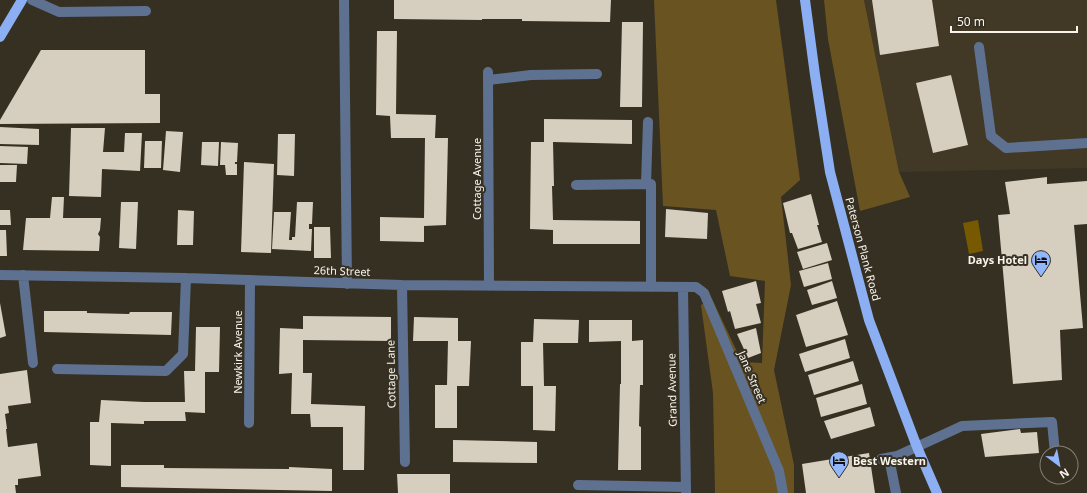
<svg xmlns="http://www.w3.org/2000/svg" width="1087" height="493" font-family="'Noto Sans',sans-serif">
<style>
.built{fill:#413825}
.forest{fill:#695320}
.water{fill:#775901}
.building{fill:#d6cebe}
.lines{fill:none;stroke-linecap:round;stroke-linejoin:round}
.minor{stroke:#5f7191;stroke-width:10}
.major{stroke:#8baff2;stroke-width:10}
.labels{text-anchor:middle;stroke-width:4;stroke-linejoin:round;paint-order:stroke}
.street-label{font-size:11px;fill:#f9f5ec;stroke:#363023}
.poi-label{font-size:11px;font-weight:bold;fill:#f9f5ec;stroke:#363023;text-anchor:end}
</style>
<rect width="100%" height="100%" fill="#363023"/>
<path class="built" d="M864,0H1087V168L899,172Z"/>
<path class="forest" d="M654,0H776L800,180L781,197L791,285L774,370L794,465V493H715L713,393L701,305L712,299L742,362L762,363L765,281L730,276L716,210L663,206Z
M824,0H864L899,172L910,197L860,211L828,39Z"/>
<path class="water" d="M978,220L983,251L969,254L963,223Z"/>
<path class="building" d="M394,0H611L610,22L522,21V19H482V20L394,19Z
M872,0H932L939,46L880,55Z
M622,22H643L642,107H620Z
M377,31H397L396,114L436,115L435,138H448L446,225L424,226V242L380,241V217L424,218L425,138H391L390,116L376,115Z
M41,50H145V94H160V123L0,124V120Z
M951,75L968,145L933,153L916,83Z
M544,119L632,120V144L553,142L554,186H552L553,220L640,221V244H553V230L530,229L531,142H544Z
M0,127L39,129V145L0,144Z
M71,128H105L103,152H124L125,133H142L140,171L102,169L101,197L69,196Z
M166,131L183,132L180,172L163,170Z
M278,134H295L294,176L277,175Z
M145,141H162L161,168H144Z
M202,142H219L218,166L201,165Z
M221,142L238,143L237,162H235V164H237V175H226L225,165H220Z
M0,146L28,147L27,164L0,163Z
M244,162L274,164L271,253L241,252Z
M0,165H17L16,182H0Z
M1047,177V184L1087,181V224L1074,225L1083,328L1060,330L1062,380L1013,384L998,215L1010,214L1005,182Z
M811,194L819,225H817L822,242L798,249L792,233H790L783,203Z
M52,197H64L63,218H101L100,230L98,234L100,237L99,251L23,250L26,218H50Z
M121,202H138L136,249L119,248Z
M297,202H313L312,224H309V229H312L311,251L272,249L274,212H291L289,240H292V237H295Z
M666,209L708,213L707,239L665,237Z
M0,210H10L11,225H0Z
M178,210L194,211L193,245H177Z
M314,227H330L331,258H314Z
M0,230H6L7,256H0Z
M827,243L832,260L803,269L797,252Z
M828,263L832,279L804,287L799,271Z
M756,281L761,303L756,304L761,323L735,329L730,311L728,312L722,291Z
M832,281L837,298L812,305L807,290Z
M837,301L848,335L806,347L796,315Z
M0,303L6,336L0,338Z
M44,311H87V313L129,314L130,312H172L171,335L44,332Z
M303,316L391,317V341L303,340V373H312L311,404L365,406L364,470H343V427H311L310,414H291L292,373L279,374L280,328L303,329Z
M414,317L458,318V341H471L469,386H457V428H435V385H447L448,341H413Z
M534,319L579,320L578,343H543L544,386H556L555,431L533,430V386H521V342H533Z
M589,320H632V341L643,340V385H640L639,426L641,427V470H618L620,384H621V341L589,342Z
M196,327H220L219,372H205V413L185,412L186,421H144V424L111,423V466L90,465V422H99L101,400L144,402H185L184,371H195Z
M756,328L761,353L748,358L737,334Z
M845,339L850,358L805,372L799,354Z
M853,361L859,381L814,395L808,375Z
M27,370L31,403L8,406L9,413L5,414L7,429H6L8,447L37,443L41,476L18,479V485H15L16,493H0V374Z
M862,384L867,404L821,417L816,398Z
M870,407L875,426L831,439L824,421Z
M1020,429L1021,433L1037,432L1039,453L985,457L981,434Z
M453,440L537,442V463L453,462Z
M869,453L875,493H806L802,464Z
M121,465H164V468L289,469V467L332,469V491L121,487Z
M397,474H450V493H398Z"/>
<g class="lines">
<path class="minor" d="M32,0L59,12L146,11
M344,1L347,284
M979,47L991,136L1006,148L1087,143
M488,72L489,286
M488,80L531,75L597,74
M646,184L648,122
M576,185L651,184V287
M0,275L186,278L402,285L696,287L704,293L779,471L783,493
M23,275L33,363
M402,285L405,462
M683,287L686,493
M57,369L166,371L183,354L186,278
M249,423L250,280
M889,458L896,493
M881,459L897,456L962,426L1052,422L1055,453
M578,485L686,487"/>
<path class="major" d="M805,0L815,75L830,172L869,320L917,447L937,493
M0,37L22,0"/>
</g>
<defs>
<g id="hotel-pin" transform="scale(1)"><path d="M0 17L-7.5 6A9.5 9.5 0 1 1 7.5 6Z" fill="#92b7fd" stroke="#363023"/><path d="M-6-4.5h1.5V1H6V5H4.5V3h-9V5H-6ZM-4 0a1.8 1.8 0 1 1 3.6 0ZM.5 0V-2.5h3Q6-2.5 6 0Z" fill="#111"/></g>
</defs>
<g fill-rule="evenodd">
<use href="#hotel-pin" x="1041" y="260"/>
<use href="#hotel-pin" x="839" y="461"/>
</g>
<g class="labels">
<g class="street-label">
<text transform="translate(477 179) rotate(-90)" y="4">Cottage Avenue</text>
<text transform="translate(863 249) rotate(75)" y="4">Paterson Plank Road</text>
<text transform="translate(342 271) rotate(2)" y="4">26th Street</text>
<text transform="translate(238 352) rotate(-90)" y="4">Newkirk Avenue</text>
<text transform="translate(391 374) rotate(-91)" y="4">Cottage Lane</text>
<text transform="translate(752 377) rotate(67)" y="4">Jane Street</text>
<text transform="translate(672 390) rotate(-91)" y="4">Grand Avenue</text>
</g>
<g class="poi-label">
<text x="1027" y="264">Days Hotel</text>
<text x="853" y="465" text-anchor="start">Best Western</text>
</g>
</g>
<g transform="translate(1059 465) rotate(148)"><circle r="19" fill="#363023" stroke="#847f73"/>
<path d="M0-3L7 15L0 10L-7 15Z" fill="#92b7fd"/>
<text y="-6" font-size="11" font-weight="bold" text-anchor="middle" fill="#f9f5ec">N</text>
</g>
<path d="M951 26v6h126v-6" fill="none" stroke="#f9f5ec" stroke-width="2"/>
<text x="957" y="26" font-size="12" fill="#f9f5ec" stroke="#363023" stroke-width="3" paint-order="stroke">50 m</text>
</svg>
